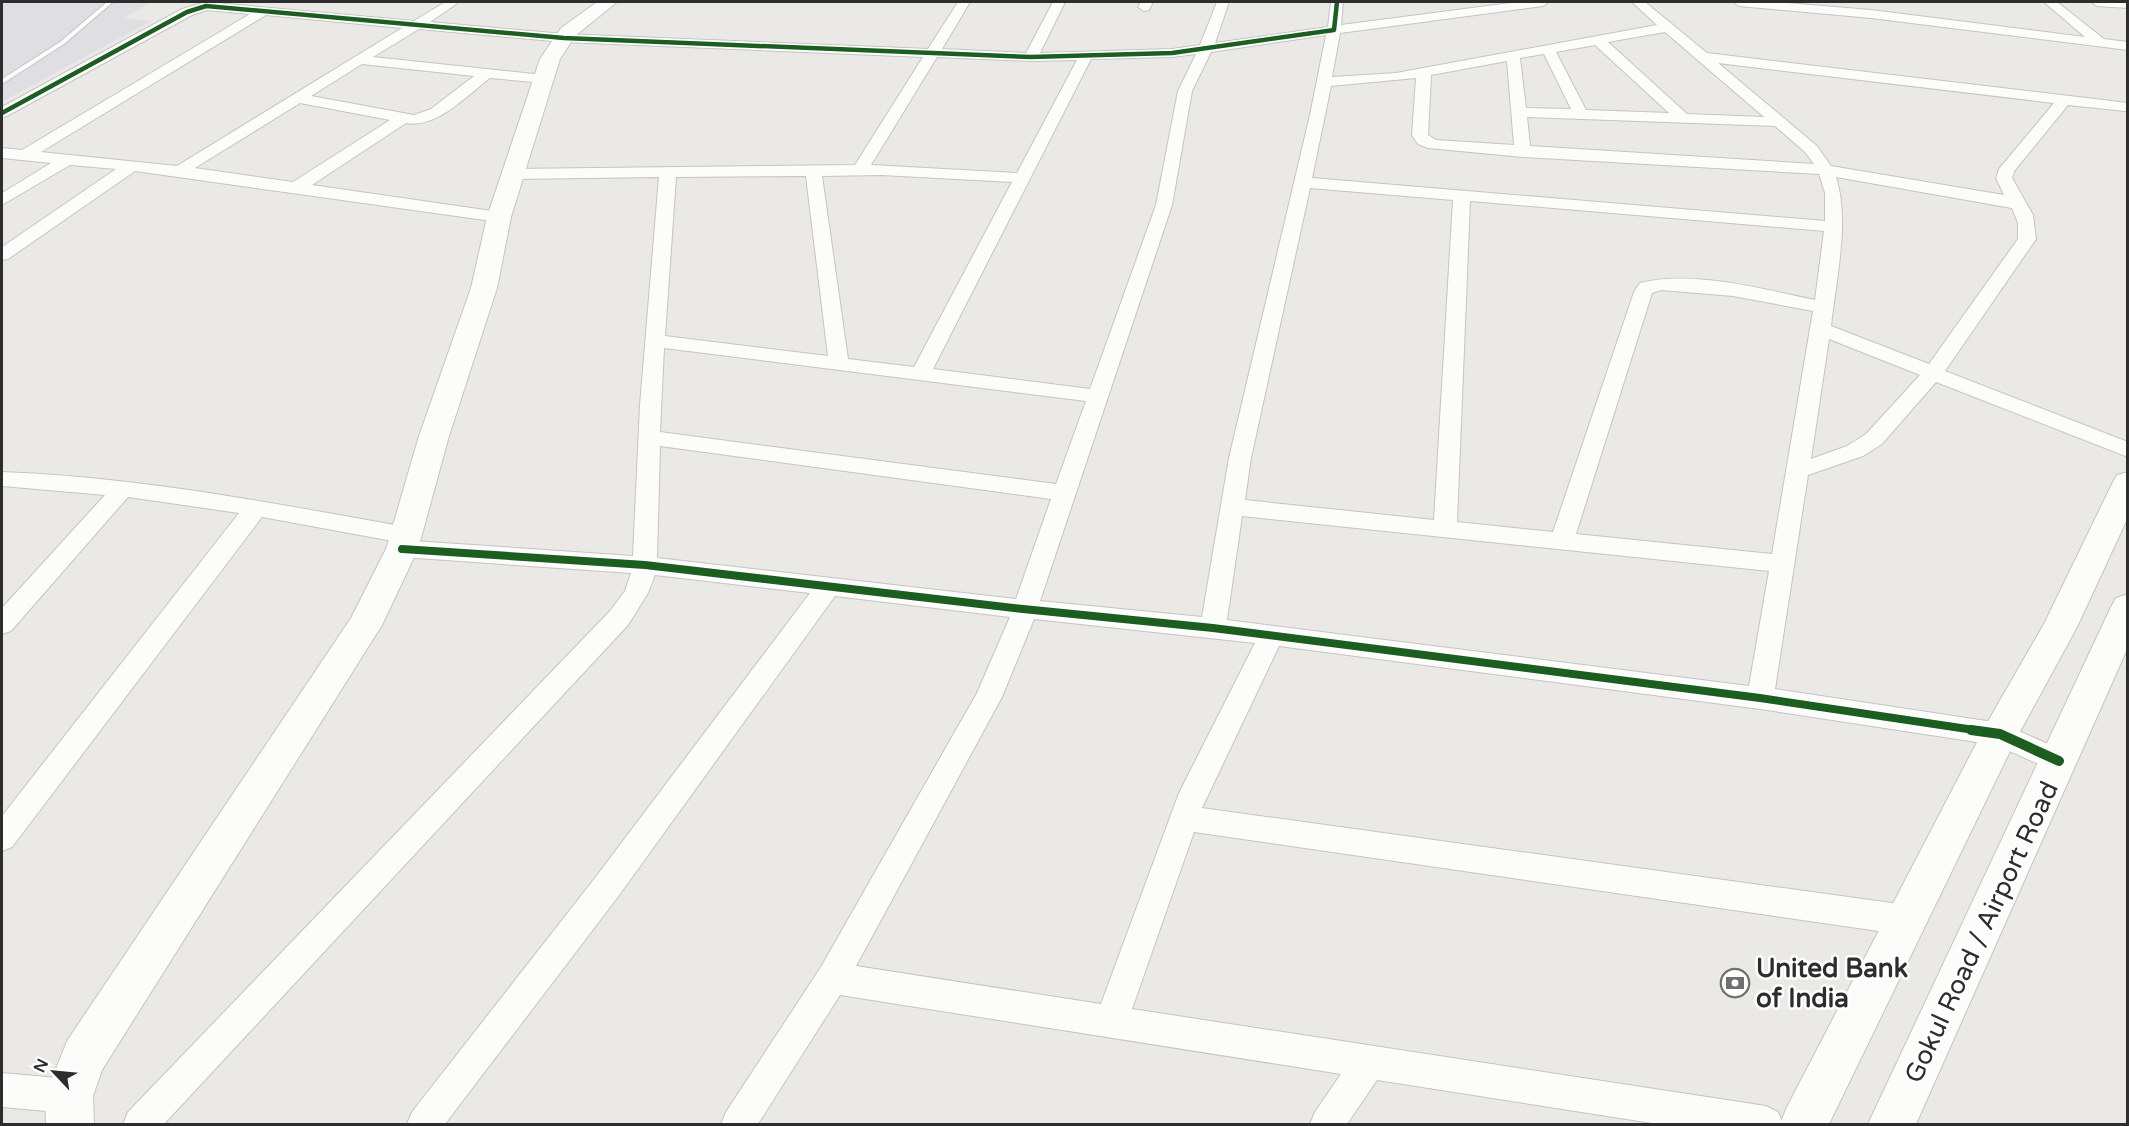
<svg xmlns="http://www.w3.org/2000/svg" width="2129" height="1126" font-family="'Varela Round',sans-serif">
<style>
.airport{fill:#dfdee2}
.lines{fill:none;stroke-linecap:round;stroke-linejoin:round}
.service-casing{stroke:#c4c4c4;stroke-width:2}
.minor-casing{stroke:#c4c4c4;stroke-width:2}
.secondary-casing{stroke:#c4c4c4;stroke-width:2}
.service{fill:#fcfcfb;fill-rule:evenodd}
.minor{fill:#fcfcfb;fill-rule:evenodd}
.secondary{fill:#fcfcfb;fill-rule:evenodd}
.cycleway-far2-casing{stroke:#fff;stroke-width:7}
.cycleway-far1-casing{stroke:#fff;stroke-width:11}
.cycleway-casing{stroke:#fff;stroke-width:14}
.cycleway-far2{stroke:#1b5e20;stroke-width:4.5}
.cycleway-far1{stroke:#1b5e20;stroke-width:8}
.cycleway{stroke:#1b5e20;stroke-width:10}
.labels{text-anchor:middle;stroke-width:5;stroke-linejoin:round;paint-order:stroke}
.near-street-label{font-size:26px;fill:#2d2d2d;stroke:#fff}
.near-poi-label{font-size:26px;font-weight:bold;fill:#2d2d2d;stroke:#fff;text-anchor:start}
</style>
<rect width="100%" height="100%" fill="#eae9e5"/>
<path class="airport" d="M2,2H151L124,18L151,21L2,102Z"/>
<g class="lines">
<g class="service-casing">
<path id="service" d="M107,2H113L64,44L2,84V79L60,42Z"/>
</g>
<g class="minor-casing">
<path id="minor" d="M206,2L414,21L445,2H459L430,22L564,34L928,49L958,2H970L942,49L1026,53L1053,2H1065L1040,53L1172,49L1200,45L1217,2H1229L1215,43L1328,27L1331,2H1343L1341,25L1518,2H1549L1543,6L1340,33L1332,77L1396,73L1657,25L1632,2H1645L1707,53L2128,103V111H2125L2068,105L2015,170L2012,178L2033,215L2036,239L1945,371L2128,442V457L1936,382L1882,444L1863,456L1808,475L1775,689L2000,723L2069,753L2073,761L2069,769L2059,773L1996,745L1760,709L1279,646L1202,808L1906,905L1917,910L1922,920L1917,930L1906,935L1194,832L1132,1009L1766,1106L1778,1112L1783,1124H1658L1377,1080L1347,1124H1310L1315,1112L1341,1074L840,995L758,1124H721L726,1112L821,967L977,693L1010,617L835,596L617,898L445,1124H407L412,1112L595,878L810,593L655,575L648,593L628,625L164,1124H123L128,1112L610,611L625,591L631,573L402,557L394,555L390,549L394,543L398,542L262,517L12,847L2,851V816L239,513L128,497L11,631L2,634V608L105,495L2,486V472C138,477 272,503 406,527L414,529L418,535L413,541L633,556L640,405L659,177L512,179L504,174L512,169L855,165L923,57L564,42L419,29L373,57L544,75L551,79L544,83L490,78C467,95 437,129 406,123L312,185L499,212L505,213L508,217L505,221L499,222L135,171L8,259L2,260V247L116,169L70,165L2,205V193L51,163L2,158V148L22,150L250,14L207,10L192,15L7,116L2,117V107L182,9ZM266,15L402,28L177,166L41,152ZM1665,32L1764,117L1687,114L1608,42ZM1326,35L1310,115L1229,458L1202,617L1040,601L1172,205L1192,91L1211,52ZM1595,45L1669,113L1586,110L1556,52ZM1196,54L1178,91L1156,205L1090,389L933,369L1091,59L1172,57ZM1544,54L1571,109L1526,108L1520,58ZM937,57L1031,61L1077,60L1017,173L871,165ZM1507,61L1514,145L1436,140L1428,135L1431,75ZM1718,63L2054,103L1999,169L1996,178L2004,195L1831,166L1817,146ZM362,64L474,76L431,109L414,115L311,96ZM1416,78L1412,135L1418,144L1428,148L1523,157L1819,174L1825,193V221L1312,178L1331,86ZM300,103L390,120L293,182L195,168ZM1527,117L1775,126L1805,152L1814,164L1530,146ZM882,175L1012,182L914,367L848,359L822,176ZM806,176L828,356L665,336L676,177ZM1836,177L2012,208L2018,223V239L1929,364L1831,326C1836,280 1850,221 1836,177ZM1310,188L1453,200L1434,520L1245,500L1251,458ZM1470,201L1824,231L1815,300C1763,289 1692,270 1640,283L1634,292L1553,532L1457,522ZM1661,290L1733,296L1813,311L1772,554L1576,534L1652,293ZM1829,339L1920,375L1866,434L1847,446L1811,459ZM664,348L1086,401L1056,484L660,432ZM660,446L1051,499L1016,599L657,558ZM1242,516L1769,571L1749,686L1227,620ZM1034,619L1255,643L1179,793L1101,1004L856,966L1002,697Z
M1141,2H1153L1149,10L1144,11L1138,7Z
M1733,2H1776L1871,10L2085,37L2044,2H2057L2104,39L2128,42V50L1871,18L1739,6Z
M2091,2H2128V8L2097,6Z
M2,1073L69,1079L81,1084L86,1096L81,1108L69,1113L2,1107Z"/>
</g>
<g class="secondary-casing">
<path id="secondary" d="M597,2H617L575,36L560,59L511,217L497,288L449,436L418,549L382,625L102,1070L93,1096L94,1124H46L45,1096L67,1041L351,618L386,549L419,436L471,288L487,217L540,59L561,28Z
M2128,472V517L2077,627L2015,741L1829,1124H1780L1787,1107L1987,723L2044,624L2113,482L2117,475Z
M2128,594V647L1916,1124H1868L2111,607L2116,598Z"/>
</g>
<use href="#service" class="service"/>
<use href="#minor" class="minor"/>
<use href="#secondary" class="secondary"/>
<g class="cycleway-far2-casing">
<path id="cycleway-far2" d="M2,113L187,12L206,6L564,38L1031,57L1172,53L1334,30L1337,2"/>
</g>
<g class="cycleway-far1-casing">
<path id="cycleway-far1" d="M402,549L645,565L1023,609L1213,628L1760,698L1981,731"/>
</g>
<g class="cycleway-casing">
<path id="cycleway" d="M1971,730L2000,734L2059,761"/>
</g>
<use href="#cycleway-far2" class="cycleway-far2"/>
<use href="#cycleway-far1" class="cycleway-far1"/>
<use href="#cycleway" class="cycleway"/>
</g>
<defs>
<g id="bank-ring" transform="scale(1.5)"><circle r="9.5" fill="#fff" stroke="#6f6f6d" stroke-width="1.5"/><path d="M-6-4H6V4H-6ZM0-2.3a2.3 2.3 0 1 0 0 4.6a2.3 2.3 0 1 0 0-4.6Z" fill="#6f6f6d"/></g>
</defs>
<g fill-rule="evenodd">
<use href="#bank-ring" x="1735" y="983"/>
</g>
<g class="labels">
<g class="near-street-label">
<text transform="translate(1981 932) rotate(-65)" y="9">Gokul Road / Airport Road</text>
</g>
<g class="near-poi-label">
<text x="1756" y="977">United Bank<tspan x="1756" dy="30">of India</tspan></text>
</g>
</g>
<rect width="2129" height="1126" fill="none" stroke="#2d2d2d" stroke-width="6"/>
<g transform="translate(54 1072) rotate(296)" stroke="#ffffff" stroke-width="4.5" paint-order="stroke">
<path d="M0-4.5L10 22L0 15L-10 22Z" fill="#2d2d2d"/>
<text y="-9" font-size="16" font-weight="bold" text-anchor="middle" fill="#2d2d2d">N</text>
</g>
</svg>
